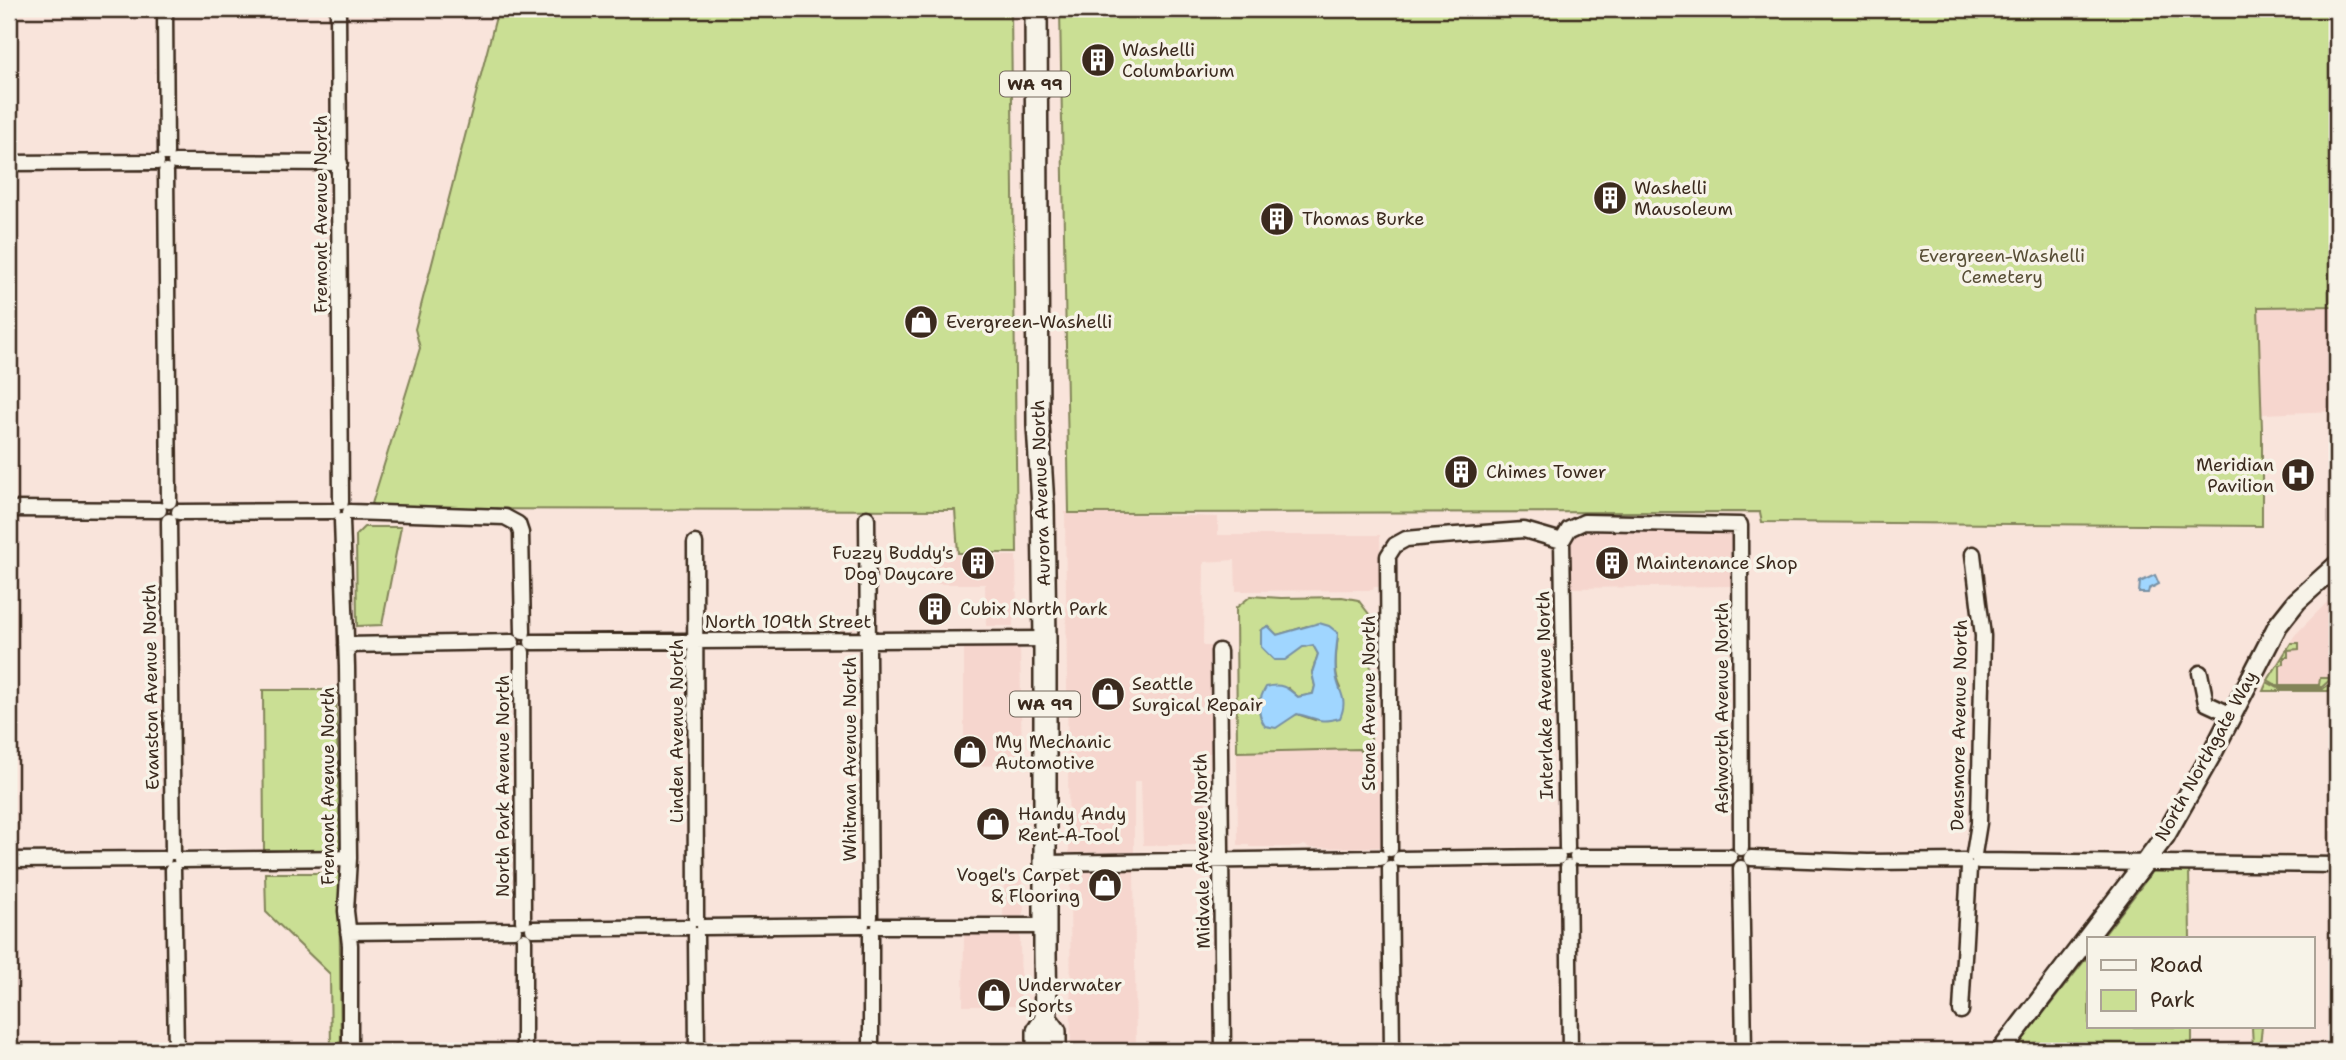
<svg xmlns="http://www.w3.org/2000/svg" width="2346" height="1060" font-family="'Shantell Sans',sans-serif">
<style>
.built{fill:#f6d6ce}
.green{fill:#cadf94;stroke:#828459;stroke-width:2;fill-rule:evenodd}
.water{fill:#a0d6ff;stroke:#7891a5;stroke-width:2}
.lines{fill:none;stroke-linecap:round;stroke-linejoin:round}
.minor-casing{stroke:#3b2a1e;stroke-width:19}
.major-casing{stroke:#3b2a1e;stroke-width:23}
.highway-casing{stroke:#3b2a1e;stroke-width:26}
.minor{stroke:#f7f3e8;stroke-width:14}
.major{stroke:#f7f3e8;stroke-width:18}
.highway{stroke:#f7f3e8;stroke-width:21}
.labels{text-anchor:middle;stroke-width:7;stroke-linejoin:round;paint-order:stroke}
.shield{fill:#f7f3e8;stroke:#73665b;stroke-width:2}
.shield-label{font-size:16px;font-weight:bold;fill:#3b2a1e}
.poi-label{font-size:18px;fill:#3b2a1e;stroke:#f7f3e8;text-anchor:start}
.street-label{font-size:18px;fill:#3b2a1e;stroke:#f7f3e8}
.park-label{font-size:18px;fill:#584e36;stroke:#f7f3e8}
</style>
<rect width="100%" height="100%" fill="#f9e4db"/>
<filter id="ink" filterUnits="userSpaceOnUse"><feTurbulence type="fractalNoise" baseFrequency=".0143" numOctaves="2"/><feDisplacementMap in="SourceGraphic" scale="14" xChannelSelector="R" yChannelSelector="G"/><feConvolveMatrix kernelMatrix="1 2 1 2 8 2 1 2 1" color-interpolation-filters="sRGB"/></filter>
<g filter="url(#ink)">
<path class="built" d="M2258,306H2337V411L2262,414Z
M1065,512L1218,517V535H1380L1381,587H1374L1373,590L1236,591L1235,560L1204,562L1203,646H1212L1213,753H1205L1206,837L1199,845H1143L1141,781H1134V852L1069,853Z
M1582,528L1730,530L1732,535L1733,586L1570,588L1569,540L1572,533Z
M953,555L1016,556L1017,617L1013,620V626H986L985,584H930L931,557Z
M2337,592V691H2263L2276,664L2295,635Z
M964,642H1020L1022,765L962,766V739L964,736Z
M1360,749V751H1386V847L1310,848L1304,845L1299,847H1249V845H1238L1237,752Z
M1134,866L1136,1051H1071L1070,871L1090,868Z
M1004,876L1022,878L1024,909L1022,916L1019,918L1003,919Z
M964,935H1020L1021,1006H963Z"/>
<path class="green" d="M498,9H1011L1017,553H958L955,510L427,509L371,507L420,348L415,329Z
M1060,9H2337V306L2258,307L2262,430V526L1762,522L1760,512L1069,513Z
M364,527H401L382,625L357,626L356,535Z
M1251,596L1281,598L1342,597L1358,600L1369,614L1371,684L1366,691L1371,697V751H1360L1359,749L1237,752L1236,608ZM1268,626L1277,635L1307,626L1338,633C1337,652 1332,670 1341,688L1315,720L1297,714L1286,720L1259,699L1288,688L1298,697L1313,694L1315,686L1312,672L1318,654L1313,645L1303,647L1261,630Z
M2291,643H2299V649L2288,650V657H2284V664L2280,665V685H2319L2320,678H2332L2322,687H2280L2268,680Z
M2334,680V691H2263L2267,682L2280,689H2323Z
M263,690H336L340,851L264,850Z
M2159,868H2189L2190,939H2101L2154,870Z
M265,873H339L341,1051H331L330,974L266,912Z
M2089,955V1027H2192V1051H2014Z
M2252,1027H2262L2260,1045L2269,1046L2267,1049L2253,1048Z"/>
<path class="water" d="M2155,575L2159,584L2149,589L2148,593H2139L2140,582Z
M1319,623L1329,626L1338,633C1337,646 1334,660 1336,674C1338,693 1349,697 1340,718C1318,724 1317,718 1297,714L1276,728L1265,726C1256,713 1258,700 1266,687C1281,683 1287,687 1298,697L1313,694L1315,686L1312,673L1318,654L1313,645L1303,647L1285,660H1274L1261,647V630L1268,626L1277,635Z"/>
<g class="lines">
<g class="minor-casing">
<path id="minor" d="M165,9L166,153
M338,9L341,502
M175,162L340,163
M9,163L157,162
M166,172L169,501
M9,509L159,510
M179,512L333,511
M350,512L505,517L518,524L521,533L523,632
M867,518L870,917
M342,520L347,667L349,858L346,911L350,945V1051
M169,521L173,852
M695,543L696,919
M1973,554L1983,636L1979,823L1974,854
M532,642L1045,639
M346,645L512,642
M1219,651L1223,1051
M522,652L523,921
M2200,673L2206,703L2232,715
M1567,848L1562,541L1569,529L1584,522L1740,525L1741,848
M1390,849L1388,556L1395,545L1406,539L1429,537L1524,530L1562,541
M1577,857H1730
M1751,858L1868,862L1964,861
M1400,859L1558,857
M9,860L164,859
M181,860L349,858
M1979,861L2337,865
M1045,863L1380,858
M1568,867L1570,1051
M1390,868L1392,1051
M1741,868L1744,1051
M173,869L176,1051
M879,926H1045
M704,927L862,925
M533,929L688,927
M348,932L514,930
M871,934V1051
M696,935L697,1051
M524,940V1051
M1961,1011L1969,868"/>
</g>
<g class="major-casing">
<path id="major" d="M2001,1051L2165,836L2214,750L2278,625L2297,601L2337,565"/>
</g>
<g class="highway-casing">
<path id="highway" d="M1036,9L1038,426L1043,505L1045,639V954L1046,1019L1038,1031V1051
M1046,1019L1055,1031V1051"/>
</g>
<use href="#minor" class="minor"/>
<use href="#major" class="major"/>
<use href="#highway" class="highway"/>
</g>
</g>
<defs>
<g id="building-disc" transform="scale(1.75)"><circle r="9.5" fill="#3b2a1e" stroke="#f7f3e8"/><path d="M-4-6H4V6H1V3H-1V6H-4ZM-2.5-4.3h1.7v1.8h-1.7ZM.8-4.3h1.7v1.8H.8ZM-2.5-1h1.7V.8h-1.7ZM.8-1h1.7V.8H.8Z" fill="#fff"/></g>
<g id="shop-disc" transform="scale(1.75)"><circle r="9.5" fill="#3b2a1e" stroke="#f7f3e8"/><path d="M-5-2.5h2.3a2.7 3.5 0 0 1 5.4 0H5L5.5 6h-11ZM-1.5-2.5h3a1.5 2.3 0 0 0-3 0Z" fill="#fff"/></g>
<g id="hospital-disc" transform="scale(1.75)"><circle r="9.5" fill="#3b2a1e" stroke="#f7f3e8"/><path d="M-5-5h3v3.5h4V-5h3V5h-3V1.5h-4V5h-3Z" fill="#fff"/></g>
</defs>
<g fill-rule="evenodd">
<use href="#building-disc" x="1098" y="60"/>
<use href="#building-disc" x="1610" y="198"/>
<use href="#building-disc" x="1277" y="219"/>
<use href="#shop-disc" x="921" y="322"/>
<use href="#building-disc" x="1461" y="472"/>
<use href="#hospital-disc" x="2298" y="475"/>
<use href="#building-disc" x="978" y="563"/>
<use href="#building-disc" x="1612" y="563"/>
<use href="#building-disc" x="935" y="609"/>
<use href="#shop-disc" x="1108" y="694"/>
<use href="#shop-disc" x="970" y="752"/>
<use href="#shop-disc" x="993" y="824"/>
<use href="#shop-disc" x="1105" y="885"/>
<use href="#shop-disc" x="994" y="995"/>
</g>
<g class="labels">
<g class="shield">
<rect x="1000" y="71.5" width="70" height="25" rx="5"/>
<rect x="1010" y="691.5" width="70" height="25" rx="5"/>
</g>
<g class="shield-label">
<text x="1035" y="90">WA 99</text>
<text x="1045" y="710">WA 99</text>
</g>
<g class="poi-label">
<text x="1122" y="56">Washelli<tspan x="1122" dy="21">Columbarium</tspan></text>
<text x="1634" y="194">Washelli<tspan x="1634" dy="21">Mausoleum</tspan></text>
<text x="1302" y="225">Thomas Burke</text>
<text x="946" y="328">Evergreen-Washelli</text>
<text x="2274" y="471" text-anchor="end">Meridian<tspan x="2274" dy="21">Pavilion</tspan></text>
<text x="1486" y="478">Chimes Tower</text>
<text x="954" y="559" text-anchor="end">Fuzzy Buddy's<tspan x="954" dy="21">Dog Daycare</tspan></text>
<text x="1636" y="569">Maintenance Shop</text>
<text x="960" y="615">Cubix North Park</text>
<text x="1132" y="690">Seattle<tspan x="1132" dy="21">Surgical Repair</tspan></text>
<text x="995" y="748">My Mechanic<tspan x="995" dy="21">Automotive</tspan></text>
<text x="1018" y="820">Handy Andy<tspan x="1018" dy="21">Rent-A-Tool</tspan></text>
<text x="1080" y="881" text-anchor="end">Vogel's Carpet<tspan x="1080" dy="21">&amp; Flooring</tspan></text>
<text x="1018" y="991">Underwater<tspan x="1018" dy="21">Sports</tspan></text>
</g>
<g class="street-label">
<text transform="translate(321 214) rotate(-90)" y="6">Fremont Avenue North</text>
<text transform="translate(1041 493) rotate(-92)" y="6">Aurora Avenue North</text>
<text x="788" y="628">North 109th Street</text>
<text transform="translate(151 687) rotate(-91)" y="6">Evanston Avenue North</text>
<text transform="translate(1545 695) rotate(-91)" y="6">Interlake Avenue North</text>
<text transform="translate(1369 703) rotate(-90)" y="6">Stone Avenue North</text>
<text transform="translate(1722 708) rotate(-90)" y="6">Ashworth Avenue North</text>
<text transform="translate(1959 725) rotate(-89)" y="6">Densmore Avenue North</text>
<text transform="translate(677 731) rotate(-90)" y="6">Linden Avenue North</text>
<text transform="translate(2206 756) rotate(-61)" y="6">North Northgate Way</text>
<text transform="translate(850 759) rotate(-90)" y="6">Whitman Avenue North</text>
<text transform="translate(328 786) rotate(-90)" y="6">Fremont Avenue North</text>
<text transform="translate(503 786) rotate(-90)" y="6">North Park Avenue North</text>
<text transform="translate(1202 851) rotate(-91)" y="6">Midvale Avenue North</text>
</g>
<g class="park-label">
<text x="2002" y="262">Evergreen-Washelli<tspan x="2002" dy="21">Cemetery</tspan></text>
</g>
</g>
<rect width="2346" height="1060" fill="none" stroke="#f7f3e8" stroke-width="35"/>
<rect x="18" y="18" width="2311" height="1025" fill="none" stroke="#3b2a1e" stroke-width="2.5" filter="url(#ink)"/>
<rect x="2087" y="937" width="228" height="91" fill="#f7f3e8" stroke="#aca397" stroke-width="2"/>
<rect x="2101" y="960" width="35" height="10" fill="#f7f3e8" stroke="#aca397" stroke-width="2"/>
<text x="2150" y="972" font-size="21" fill="#3b2a1e">Road</text>
<rect x="2101" y="990" width="35" height="21" fill="#cadf94" stroke="#aca397" stroke-width="2"/>
<text x="2150" y="1007" font-size="21" fill="#3b2a1e">Park</text>
</svg>
